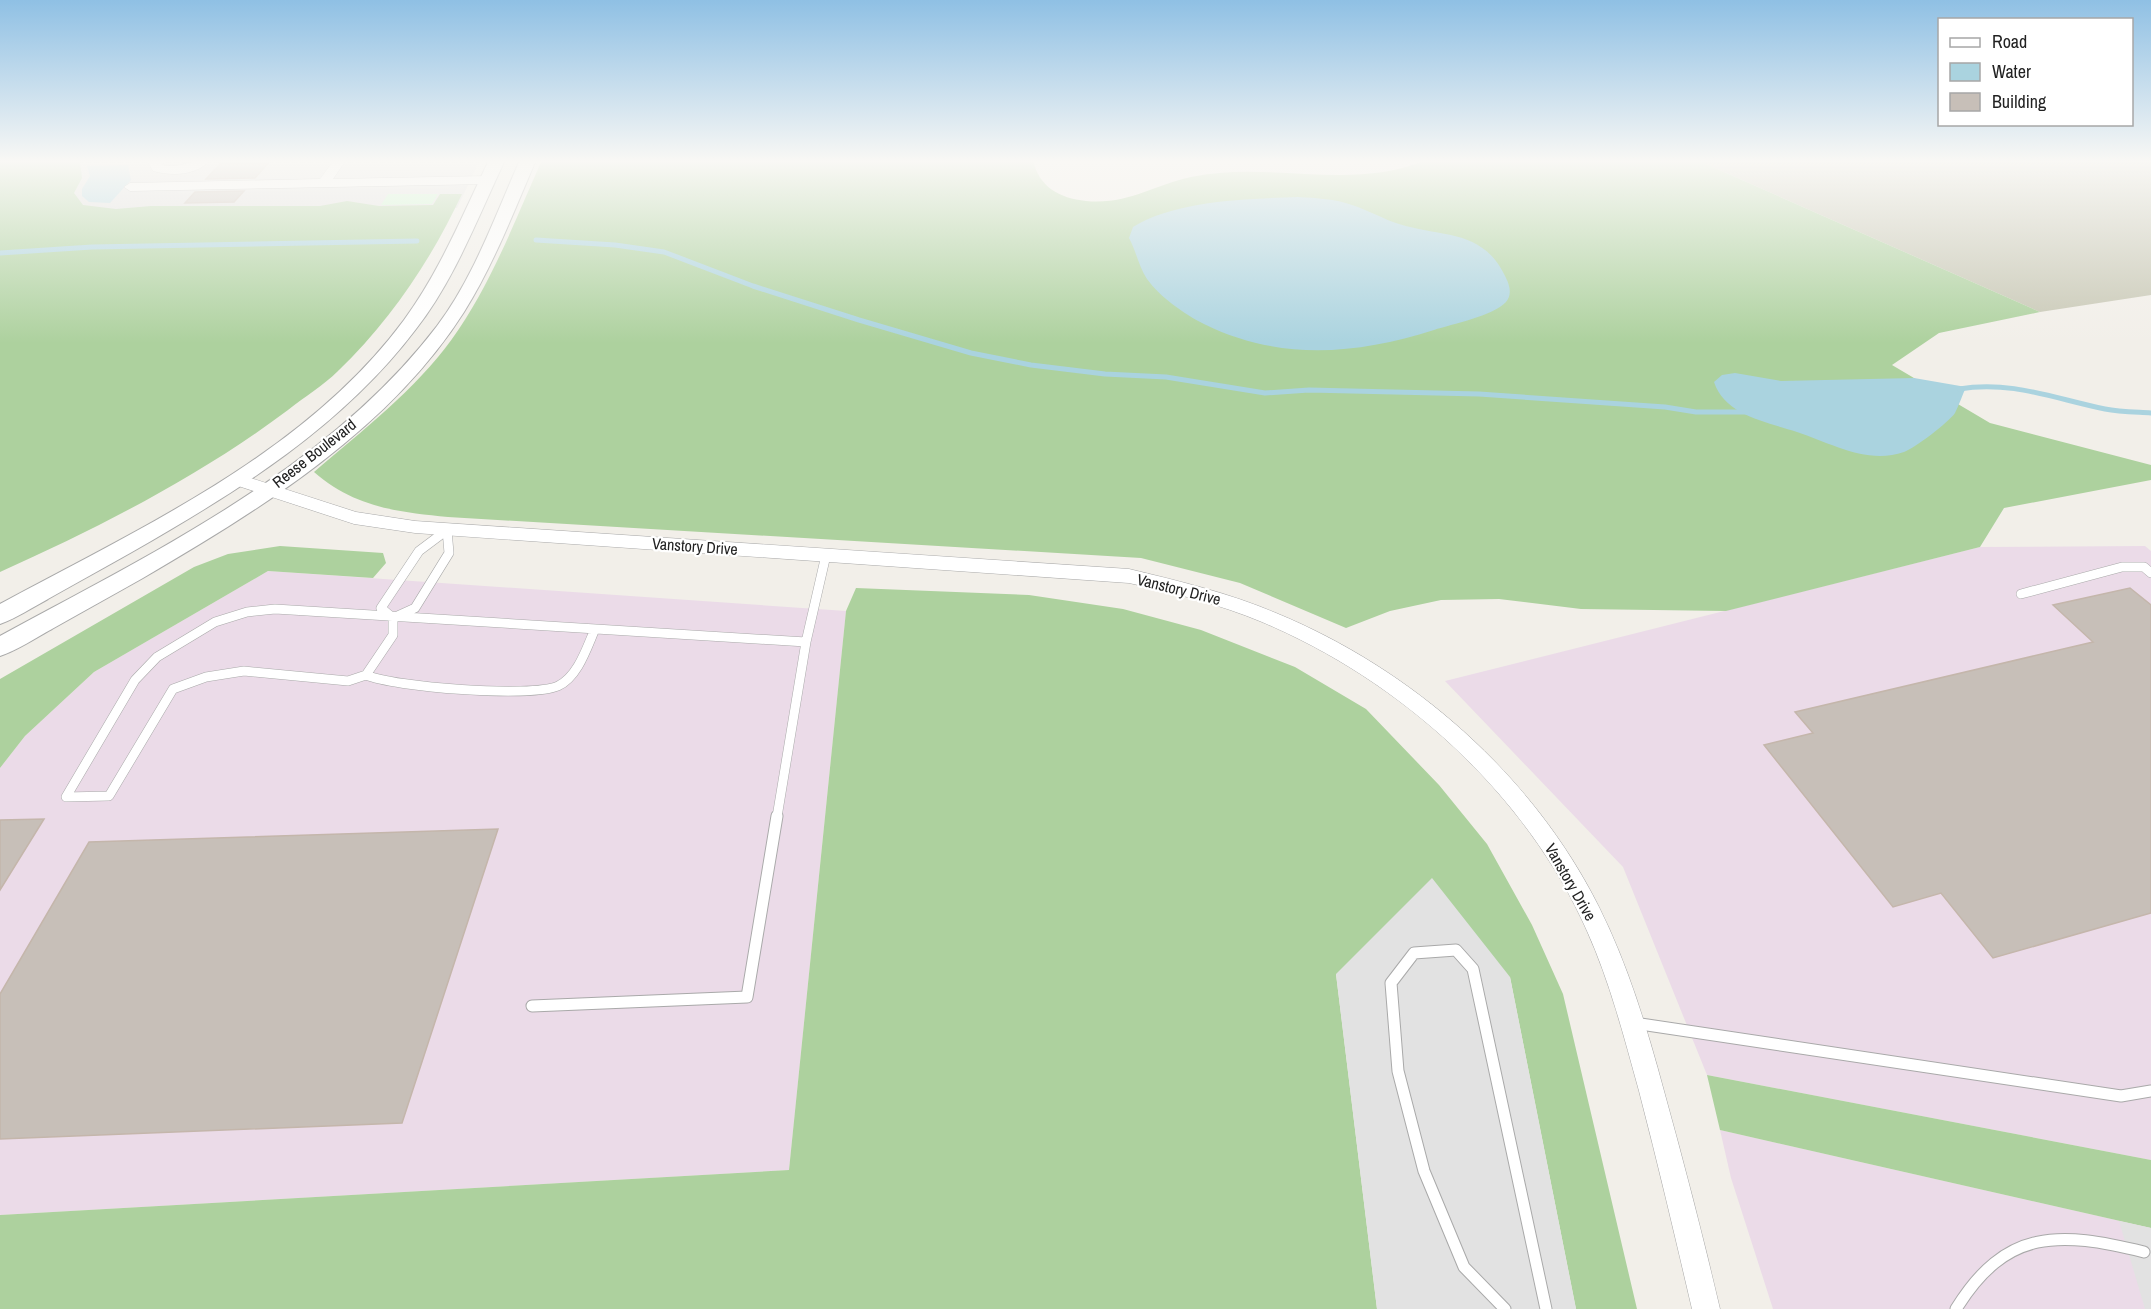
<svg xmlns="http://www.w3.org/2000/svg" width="2151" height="1309" font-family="'Archivo Narrow',sans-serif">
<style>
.residential{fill:#e0dfdf}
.industrial{fill:#ebdbe8}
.construction{fill:#c7c7b4}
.forest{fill:#add19e}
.park{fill:#c8facc}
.parking{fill:#e2e2e2}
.water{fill:#aad3df}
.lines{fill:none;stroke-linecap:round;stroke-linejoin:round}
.stream{stroke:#aad3df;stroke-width:5}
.building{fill:#c7bfb8;stroke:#c4b6ab;stroke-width:1.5}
.service-far1-casing{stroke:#a9a9a9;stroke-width:10}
.service-casing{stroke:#a9a9a9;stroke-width:13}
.minor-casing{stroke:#a9a9a9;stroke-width:1}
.tertiary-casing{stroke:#a9a9a9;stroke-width:2}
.service-far1{stroke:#fff;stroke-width:9}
.service{stroke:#fff;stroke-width:11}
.minor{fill:#fff;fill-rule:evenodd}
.tertiary{fill:#fff;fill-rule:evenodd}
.labels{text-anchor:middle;stroke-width:4.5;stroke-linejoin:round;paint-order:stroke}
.street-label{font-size:16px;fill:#222;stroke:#fff}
</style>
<rect width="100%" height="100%" fill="#f2efe9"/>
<path class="residential" d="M61,160H480L457,208L49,212Z"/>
<path class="industrial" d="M2145,546L2151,551V1160L1707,1075L1623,867L1445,681L1980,547Z
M268,571L846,611L789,1170L0,1215V768L25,736L94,672Z
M1720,1130L2151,1228V1309H1773L1731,1178Z"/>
<path class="construction" d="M1697,160H2151V295L2040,312Z"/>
<path class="forest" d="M0,160H80L82,178L74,193L83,205L116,209L151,206H320L347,201L379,206L433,205L440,194H462C431,260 391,320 338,371C323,386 304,397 288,410C200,476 100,527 0,572Z
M542,160H1033C1039,187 1059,198 1086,201C1128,205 1153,185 1191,177C1269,160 1351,192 1426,160H1697L2040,312L1939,333L1892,365L1990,423L2151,465V480L2004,508L1980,547L1726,611L1581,609L1499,599L1441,600L1390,611L1346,628L1240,583L1141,558L448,517C397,512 354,507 314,472C362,431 415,390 452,339C491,285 515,220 542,160Z
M280,546L383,553L386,563L373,578L268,571L94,672L25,736L0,768V679L194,567L228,554Z
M856,588L1029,595L1123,609L1201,630L1295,667L1366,709L1439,785L1487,844L1532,925L1563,994L1637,1309H1576L1510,977L1336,974L1377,1309H0V1215L789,1170L846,611Z
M1707,1075L2151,1160V1228L1720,1130Z"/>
<path class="park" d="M388,194H438L432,204L381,205Z"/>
<path class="parking" d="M463,169L449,188L177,193L181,177Z
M1432,878L1510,977L1576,1309H1377L1336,974Z
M2119,1221L2151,1228V1309H2145Z"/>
<path class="water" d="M128,165L131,180L110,203L89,202L82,196V189L90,176L87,166Z
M1298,197C1317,198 1335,199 1352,205C1368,210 1383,219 1399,224C1443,238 1483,228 1506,278C1510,286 1512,295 1506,302C1493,316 1452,324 1434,330C1355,355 1279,361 1204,324C1184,314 1160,297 1147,279C1139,267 1136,251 1129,238L1133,227C1177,200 1248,199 1298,197Z
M1735,373L1781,381L1914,378L1966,387C1962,396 1959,405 1955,413C1949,422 1915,448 1904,452C1867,465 1831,443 1797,432C1768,422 1725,416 1714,382L1722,375Z"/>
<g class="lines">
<path class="stream" d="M536,240L615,245L664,252L753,286L859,320L971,353L1031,365L1105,374L1166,377L1265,393L1309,390L1479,394L1665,407L1696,412H1747
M0,253L92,247L417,241
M1959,389C2011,380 2055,399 2105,409C2120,412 2136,412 2151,413"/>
</g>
<path class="building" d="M224,160H271L255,178L206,179Z
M244,191L234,202L185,203L195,192Z
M2130,588L2151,605V913L1993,958L1941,893L1893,907L1764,745L1813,733L1795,712L2093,642L2053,605Z
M44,819L0,890V820Z
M498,829L402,1123L0,1139V994L89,842Z"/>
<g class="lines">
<g class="service-far1-casing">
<path id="service-far1" d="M447,530L449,553L415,608L393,618L381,608L419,551Z
M2021,594L2122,567H2144L2151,573
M393,618V635L366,675L348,681L244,671L206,677L173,689L109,796L66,797L135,680L157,657L215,622L247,612L275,609L806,642L826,555
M366,675C393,687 531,698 558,686C578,677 587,647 595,629
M777,817L806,642"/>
</g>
<g class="service-casing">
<path id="service" d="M532,1006L747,997L777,816
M1634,1023L2121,1096L2151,1091
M1505,1309L1464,1267L1424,1171L1398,1071L1391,983L1414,953L1456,950L1473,969L1546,1309
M1956,1309C2006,1228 2059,1231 2144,1252"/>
</g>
<g class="minor-casing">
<path id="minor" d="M152,160H165L162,165C180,169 193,159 210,160C196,176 172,176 153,171L149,164Z
M334,160H346L333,179L487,176L493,180L487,184L130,191L124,187L130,183L320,179Z
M235,473L356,512L415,521L1129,569C1179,581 1229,593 1276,613C1412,669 1533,775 1599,907C1628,965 1647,1028 1664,1091C1684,1163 1703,1236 1720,1309H1692C1675,1236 1658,1164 1639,1091C1624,1037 1610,982 1587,931C1526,793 1400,680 1262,622C1219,604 1174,593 1129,583L415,533L354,524L229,483L226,479Z"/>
</g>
<g class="tertiary-casing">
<path id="tertiary" d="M489,160H505C478,217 455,279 416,329C342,427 237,492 132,552C104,568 76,583 48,599C33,607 17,618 0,624V604C142,527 306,453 404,320C440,271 463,214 489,160Z
M520,160H536C514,211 494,264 464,312C389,430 261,509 143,578C113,595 82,612 52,629C35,638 18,650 0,656V636C154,552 328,469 437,326C474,277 495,216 520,160Z"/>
</g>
<use href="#service-far1" class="service-far1"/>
<use href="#service" class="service"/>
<use href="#minor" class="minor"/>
<use href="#tertiary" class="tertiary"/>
</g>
<linearGradient id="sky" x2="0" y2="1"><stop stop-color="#8fc0e4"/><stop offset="0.47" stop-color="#f9f8f5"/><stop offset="1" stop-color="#f9f8f5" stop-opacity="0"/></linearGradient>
<rect width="2151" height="343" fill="url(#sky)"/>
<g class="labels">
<g class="street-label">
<text transform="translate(314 453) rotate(-38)" y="6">Reese Boulevard</text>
<text transform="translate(695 546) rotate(4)" y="6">Vanstory Drive</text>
<text transform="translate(1179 589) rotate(14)" y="6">Vanstory Drive</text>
<text transform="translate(1571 882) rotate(60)" y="6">Vanstory Drive</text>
</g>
</g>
<rect x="1938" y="18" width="195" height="108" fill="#ffffff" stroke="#a7a7a7" stroke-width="1.5"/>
<rect x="1950" y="38" width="30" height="9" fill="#ffffff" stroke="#a7a7a7" stroke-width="1.5"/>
<text x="1992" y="48" font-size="18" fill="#222222">Road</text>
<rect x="1950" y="63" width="30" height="18" fill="#aad3df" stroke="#a7a7a7" stroke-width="1.5"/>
<text x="1992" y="78" font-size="18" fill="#222222">Water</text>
<rect x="1950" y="93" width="30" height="18" fill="#c7bfb8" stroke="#a7a7a7" stroke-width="1.5"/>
<text x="1992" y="108" font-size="18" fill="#222222">Building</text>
</svg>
